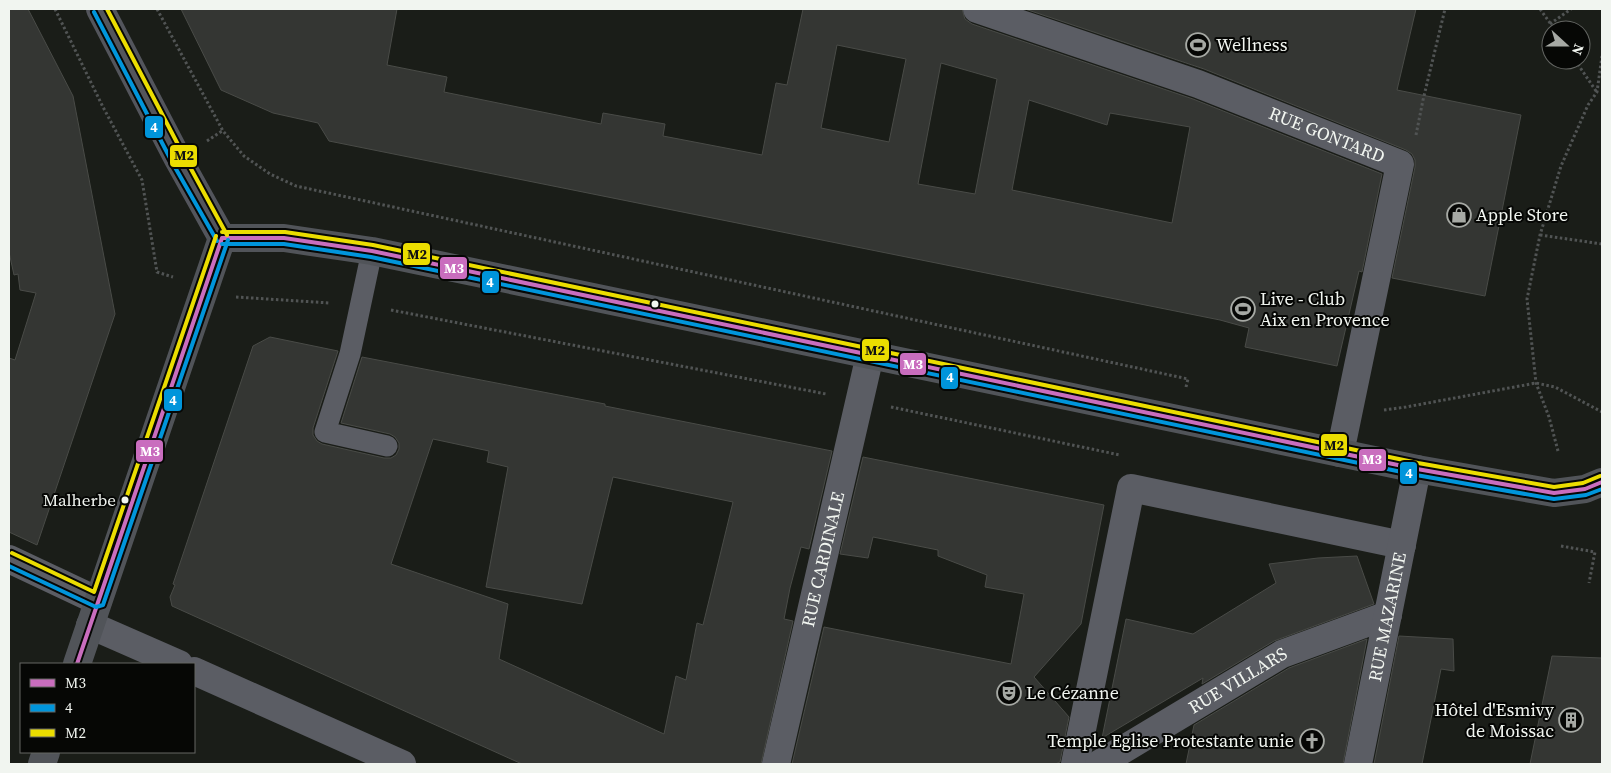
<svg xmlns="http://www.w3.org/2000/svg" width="1611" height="773" font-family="'Source Serif 4',serif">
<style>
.building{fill:#343633;stroke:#494b47;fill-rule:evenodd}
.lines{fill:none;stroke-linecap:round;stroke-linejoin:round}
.path{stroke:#515454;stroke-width:3;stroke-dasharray:2.5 2.5;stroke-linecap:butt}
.service{stroke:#5b5d64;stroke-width:21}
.pedestrian{stroke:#5b5d64;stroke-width:28}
.minor{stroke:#5b5d64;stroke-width:28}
.secondary{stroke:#53555c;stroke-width:28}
.primary{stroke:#515459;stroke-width:28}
.bus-1-casing{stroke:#060705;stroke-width:8}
.bus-2-casing{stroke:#060705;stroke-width:8}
.bus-3-casing{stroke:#060705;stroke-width:8}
.bus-1{stroke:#c96dbe;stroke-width:4}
.bus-2{stroke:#0095db;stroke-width:4}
.bus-3{stroke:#ebdd00;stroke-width:4}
.bus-dot{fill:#f1f5f0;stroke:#060705;stroke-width:2}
.labels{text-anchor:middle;stroke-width:4;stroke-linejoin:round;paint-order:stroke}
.bus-label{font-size:17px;fill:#f1f5f0;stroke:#060705;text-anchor:end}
.poi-label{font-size:18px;fill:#f1f5f0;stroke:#060705;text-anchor:start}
.street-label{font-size:18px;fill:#f1f5f0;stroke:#060705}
.line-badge{stroke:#060705;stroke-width:2}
.badge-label{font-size:14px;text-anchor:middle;font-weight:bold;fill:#fff}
.pale-badge-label{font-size:14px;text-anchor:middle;font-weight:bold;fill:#111}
</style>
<rect width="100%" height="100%" fill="#1a1d18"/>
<path class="building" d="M9,9H28L73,96L115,314L37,545L9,532V358L15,360L36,293L20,290L18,274L14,275L9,252Z
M181,9H397L387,65L447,77L444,92L601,124L603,113L665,124L663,136L762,155L776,83L787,85L803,9H962L965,19L972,24L1193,99L1382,174L1362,272L1359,271L1337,366L1245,347L1249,328L1220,320L329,141L318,123L273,113L221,90ZM837,45L906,59L889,142L821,128ZM941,63L997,79L975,194L918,184ZM1029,100L1107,125L1110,113L1190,127L1172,223L1012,190Z
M1025,9H1416L1397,90L1521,115L1485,296L1392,278L1415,167V160L1412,154L1406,150L1204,69Z
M270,337L338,351L313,428V435L317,441L322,444L384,458H391L396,455L399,449V443L395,437L390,434L341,423L362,357L605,404V406L832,451L809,549L801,547L790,588L784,619L793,621L761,764H522L172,606L170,597L175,585L173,584L253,346ZM433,439L489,451L487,462L508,467L486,587L582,604L613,477L733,502L703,625L697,623L686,680L676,676L664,734L499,659L508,604L391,564Z
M863,457L1104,505L1081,624L1034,677L1069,717L1060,762L1055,764H792L824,627L1011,664L1024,594L985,587L987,575L938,556V550L873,537L868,558L840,554Z
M1357,556L1374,604L1274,641L1202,684L1203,678L1102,738L1126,619L1193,634L1276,583L1269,564L1318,558Z
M1399,636L1453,639L1454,671L1441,669L1422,764H1374Z
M1367,639L1343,764H1186L1194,725L1289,668Z
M1552,656L1602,658V764H1530Z"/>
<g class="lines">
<path class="path" d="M55,9L103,107L142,180L157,272L173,277
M157,9L223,131L244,156L270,174L296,186L1188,379L1186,387
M1540,9L1555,30
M1550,24L1571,9
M1575,60L1596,91
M1416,135L1423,100L1445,9
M207,141L222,131
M1540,235L1602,244
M236,297L330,303
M391,310L826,394
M891,407L1120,455
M1384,410L1406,407L1536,383L1555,387L1602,412
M1558,451L1549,417L1536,383L1527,299L1540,235L1561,166L1588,105L1597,92L1602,56
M1561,546L1595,552L1589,583"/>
<path class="service" d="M372,251L350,354L325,432L387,446"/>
<path class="pedestrian" d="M1075,764L1131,488L1402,545"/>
<g class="minor">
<path id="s1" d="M977,9L1198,84L1400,164L1340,453"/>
<path d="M9,559L98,601"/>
<path d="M90,625L179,664"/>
<path d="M194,671L402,764"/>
<path id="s2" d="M776,764L870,355"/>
<path id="s3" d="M1099,764L1282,654L1388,615"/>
<path id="s4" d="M1358,764L1417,469"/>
</g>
<path class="secondary" d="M100,9L178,159L222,238"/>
<path class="primary" d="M77,664L222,238H284L372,251L1417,469L1554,493L1585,489L1602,482
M42,764L46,752"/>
<g class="bus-1-casing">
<path id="bus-1" d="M222,238H284L372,251L1417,469L1554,493L1585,489L1602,482
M77,664L222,238"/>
</g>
<g class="bus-2-casing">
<path id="bus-2" d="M94,12L172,162L217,241
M222,244H284L371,257L1416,475L1554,499L1586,495L1602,489
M9,566L96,607L103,605L228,240"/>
</g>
<g class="bus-3-casing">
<path id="bus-3" d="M107,9L184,156L227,235
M222,232H285L373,245L1418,463L1554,487L1583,483L1600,476
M12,553L94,592L216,236"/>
</g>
<use href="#bus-1" class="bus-1"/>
<use href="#bus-2" class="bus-2"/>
<use href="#bus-3" class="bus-3"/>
</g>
<defs>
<g id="stadium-ring" transform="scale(1.25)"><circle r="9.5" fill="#060705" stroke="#a6a9a4" stroke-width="1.5"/><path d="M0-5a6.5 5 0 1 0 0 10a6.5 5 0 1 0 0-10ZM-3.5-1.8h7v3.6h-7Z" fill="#a6a9a4"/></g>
<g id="shop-ring" transform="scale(1.25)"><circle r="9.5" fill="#060705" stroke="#a6a9a4" stroke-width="1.5"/><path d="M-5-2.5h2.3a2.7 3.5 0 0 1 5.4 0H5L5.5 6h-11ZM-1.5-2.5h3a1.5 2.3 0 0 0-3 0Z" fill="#a6a9a4"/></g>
<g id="theatre-ring" transform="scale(1.25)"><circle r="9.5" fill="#060705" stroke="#a6a9a4" stroke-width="1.5"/><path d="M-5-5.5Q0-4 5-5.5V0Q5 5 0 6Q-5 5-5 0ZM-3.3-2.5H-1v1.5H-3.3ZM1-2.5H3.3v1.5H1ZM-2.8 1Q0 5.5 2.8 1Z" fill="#a6a9a4"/></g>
<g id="building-ring" transform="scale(1.25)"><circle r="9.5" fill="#060705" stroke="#a6a9a4" stroke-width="1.5"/><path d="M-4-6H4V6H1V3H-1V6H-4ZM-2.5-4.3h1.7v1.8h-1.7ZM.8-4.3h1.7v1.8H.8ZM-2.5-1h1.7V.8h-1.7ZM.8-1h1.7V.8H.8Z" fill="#a6a9a4"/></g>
<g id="church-ring" transform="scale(1.25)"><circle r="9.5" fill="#060705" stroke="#a6a9a4" stroke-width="1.5"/><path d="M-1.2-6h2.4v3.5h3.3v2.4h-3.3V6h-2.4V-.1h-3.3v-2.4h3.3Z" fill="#a6a9a4"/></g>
</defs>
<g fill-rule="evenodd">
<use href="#stadium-ring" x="1198" y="45"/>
<use href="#shop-ring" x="1459" y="215"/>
<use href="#stadium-ring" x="1243" y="309"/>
<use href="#theatre-ring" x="1009" y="693"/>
<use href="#building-ring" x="1571" y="720"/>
<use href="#church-ring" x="1312" y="741"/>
</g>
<g class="bus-dot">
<circle cx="655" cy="304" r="4.5"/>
<circle cx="125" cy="500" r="4.5"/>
</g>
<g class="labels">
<g class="bus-label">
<text x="116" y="506">Malherbe</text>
</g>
<g class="poi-label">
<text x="1216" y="51">Wellness</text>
<text x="1476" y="221">Apple Store</text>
<text x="1260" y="305">Live - Club<tspan x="1260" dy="21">Aix en Provence</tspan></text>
<text x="1026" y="699">Le Cézanne</text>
<text x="1554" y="716" text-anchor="end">Hôtel d'Esmivy<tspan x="1554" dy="21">de Moissac</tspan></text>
<text x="1294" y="747" text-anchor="end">Temple Eglise Protestante unie</text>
</g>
<g class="street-label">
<text dy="6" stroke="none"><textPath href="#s1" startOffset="372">RUE GONTARD</textPath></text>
<text dy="6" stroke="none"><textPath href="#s2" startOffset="210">RUE CARDINALE</textPath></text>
<text dy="6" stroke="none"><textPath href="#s4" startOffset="150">RUE MAZARINE</textPath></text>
<text dy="6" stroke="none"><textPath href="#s3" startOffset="162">RUE VILLARS</textPath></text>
</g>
</g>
<g class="line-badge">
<rect x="144" y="115" width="20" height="24" rx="5" fill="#0095db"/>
<rect x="169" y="144" width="29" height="24" rx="5" fill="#ebdd00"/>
<rect x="402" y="242" width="29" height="24" rx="5" fill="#ebdd00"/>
<rect x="439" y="256" width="29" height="24" rx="5" fill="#c96dbe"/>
<rect x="481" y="270" width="19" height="24" rx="5" fill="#0095db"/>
<rect x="861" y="338" width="29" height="24" rx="5" fill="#ebdd00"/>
<rect x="899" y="352" width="28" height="24" rx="5" fill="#c96dbe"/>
<rect x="940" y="366" width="19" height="24" rx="5" fill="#0095db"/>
<rect x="163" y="388" width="20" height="24" rx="5" fill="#0095db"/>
<rect x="1320" y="433" width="28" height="24" rx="5" fill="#ebdd00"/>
<rect x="135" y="439" width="29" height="24" rx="5" fill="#c96dbe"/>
<rect x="1358" y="448" width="29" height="24" rx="5" fill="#c96dbe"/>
<rect x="1399" y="461" width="19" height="24" rx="5" fill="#0095db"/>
</g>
<g class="badge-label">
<text x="154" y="132">4</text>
<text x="454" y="273">M3</text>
<text x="490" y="287">4</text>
<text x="913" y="369">M3</text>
<text x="950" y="382">4</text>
<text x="173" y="405">4</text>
<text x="150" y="456">M3</text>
<text x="1372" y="464">M3</text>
<text x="1409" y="478">4</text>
</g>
<g class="pale-badge-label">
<text x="184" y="160">M2</text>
<text x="417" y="259">M2</text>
<text x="875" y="355">M2</text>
<text x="1334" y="450">M2</text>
</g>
<rect width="1611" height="773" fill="none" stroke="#f1f5f0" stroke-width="20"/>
<rect x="20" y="663" width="175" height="90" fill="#060705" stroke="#646663"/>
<rect x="30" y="679" width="25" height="8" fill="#c96dbe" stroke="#646663"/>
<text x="65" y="688" font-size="15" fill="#f1f5f0">M3</text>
<rect x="30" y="704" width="25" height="8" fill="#0095db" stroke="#646663"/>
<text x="65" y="713" font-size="15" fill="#f1f5f0">4</text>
<rect x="30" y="729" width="25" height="8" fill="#ebdd00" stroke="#646663"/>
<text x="65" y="738" font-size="15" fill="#f1f5f0">M2</text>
<g transform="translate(1566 45) rotate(111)"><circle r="24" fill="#060705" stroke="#646663"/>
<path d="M0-4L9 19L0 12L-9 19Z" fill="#a6a9a4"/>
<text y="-8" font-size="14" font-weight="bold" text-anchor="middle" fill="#f1f5f0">N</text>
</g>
</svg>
